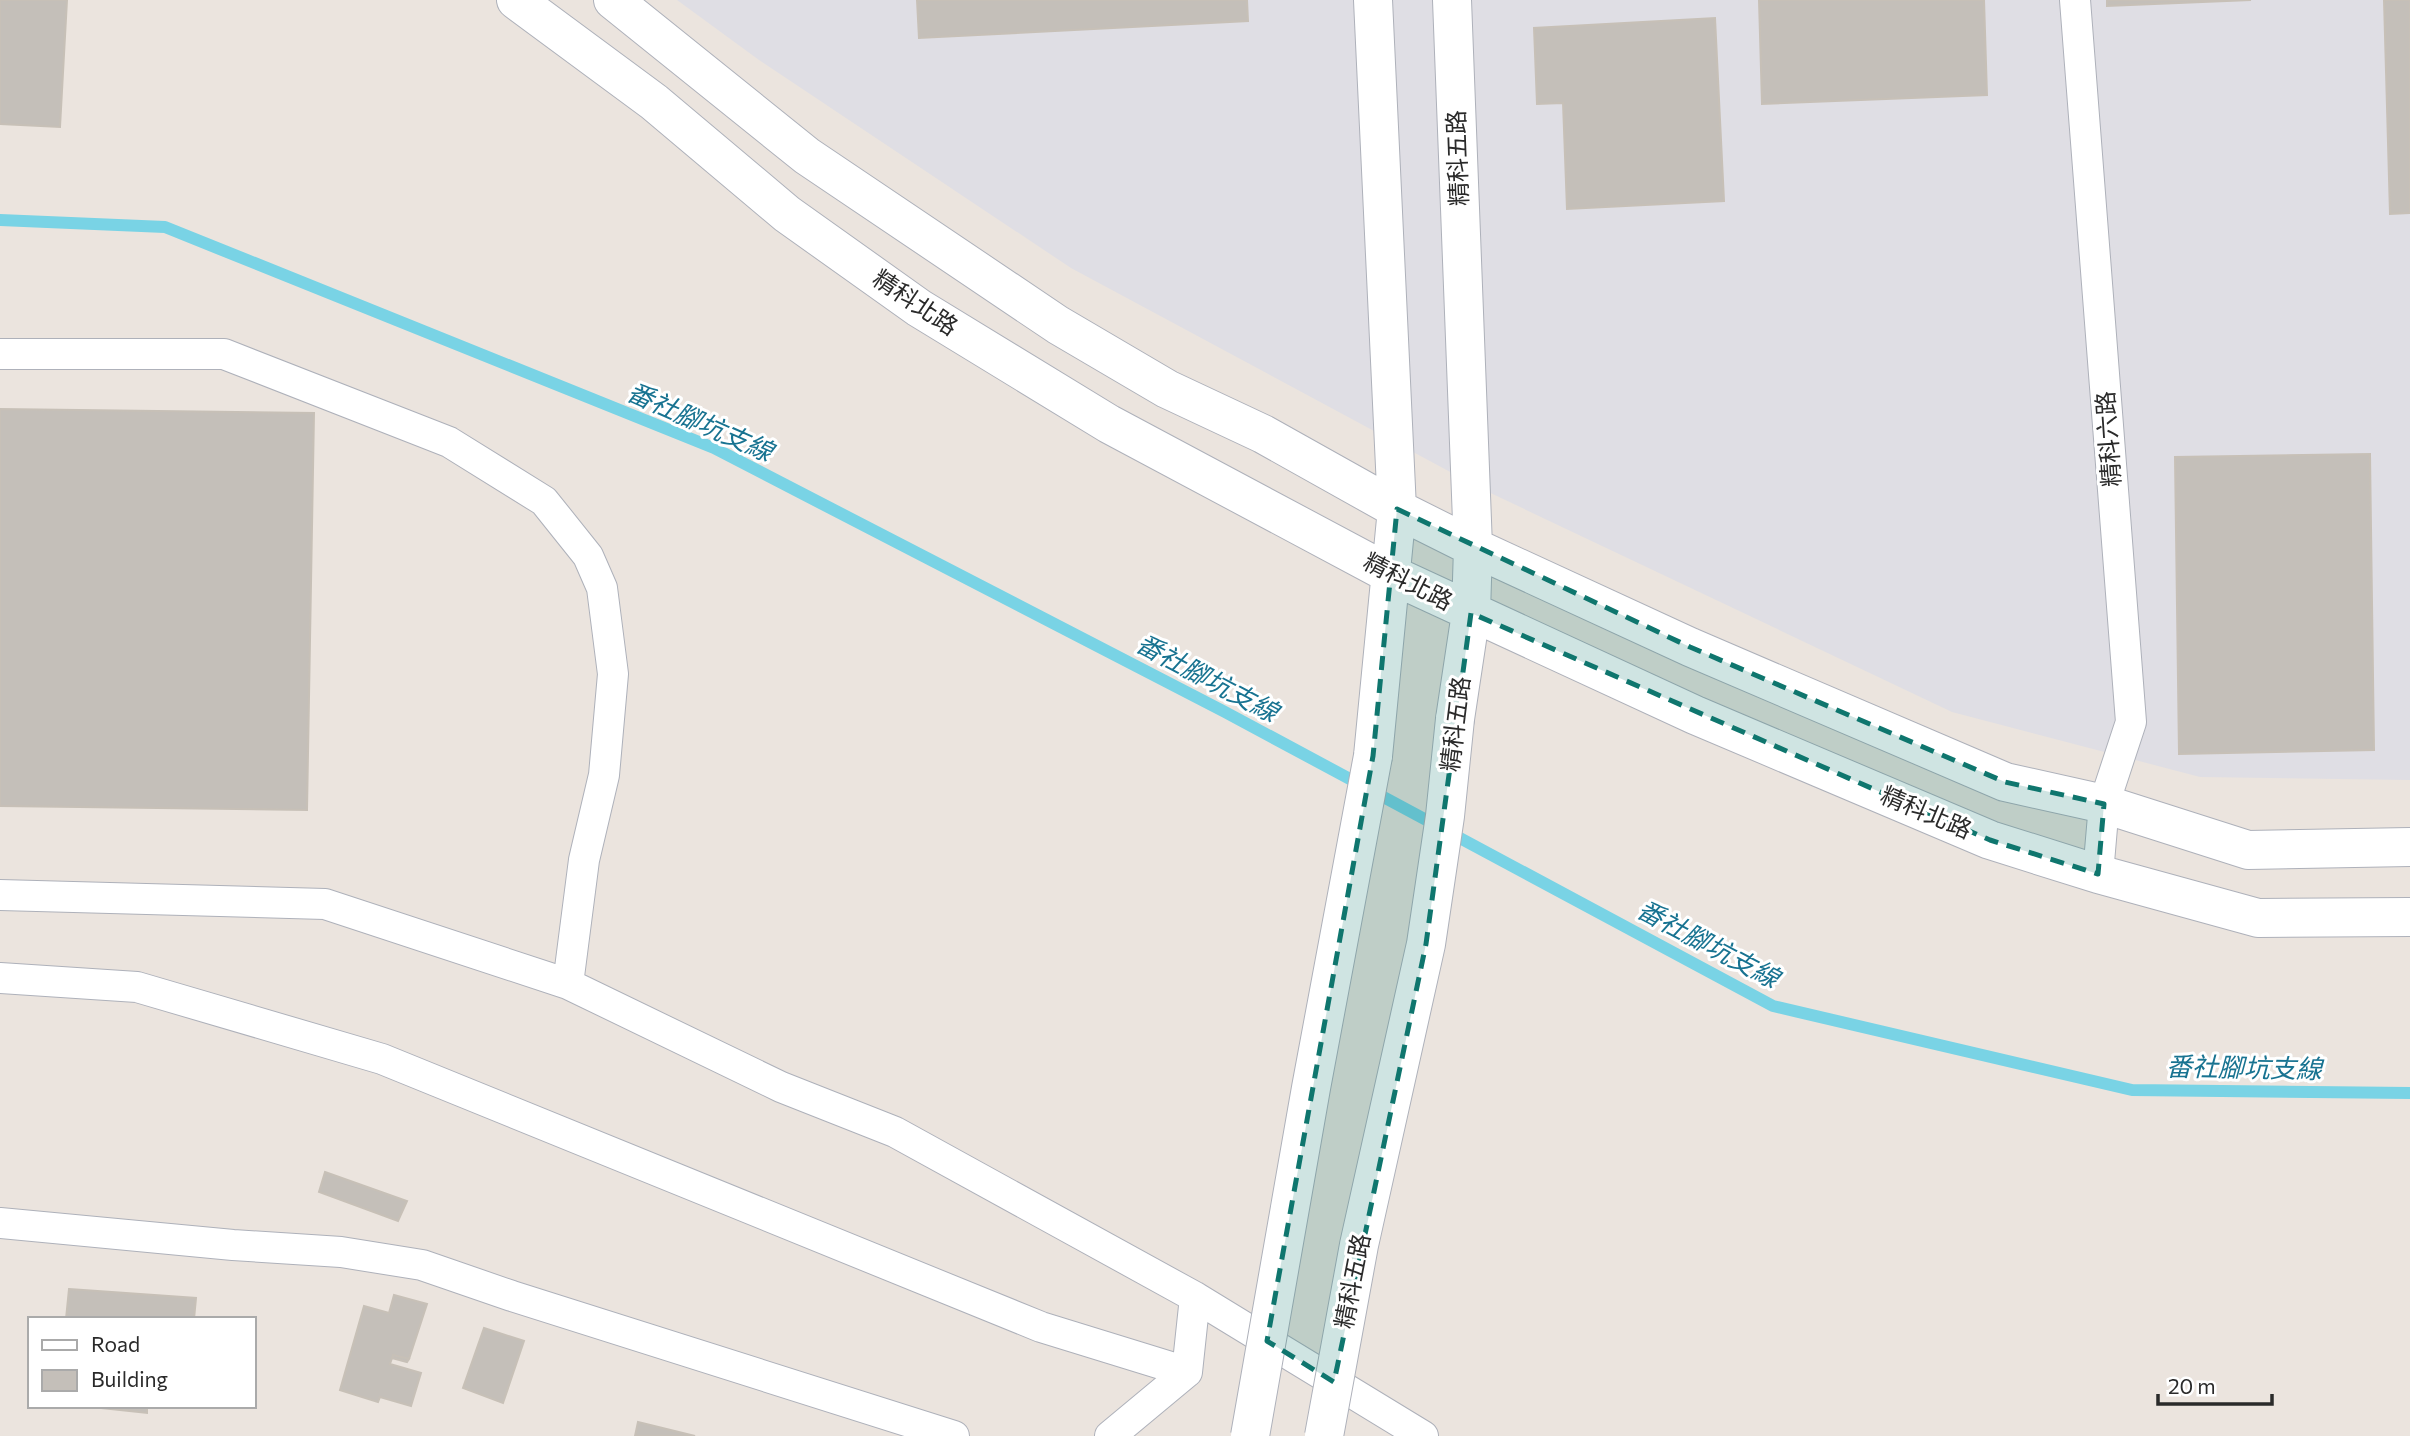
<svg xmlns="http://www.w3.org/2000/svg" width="2410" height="1436" font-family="Commissioner,'Noto Sans TC',sans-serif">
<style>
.industrial{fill:#dfdee4}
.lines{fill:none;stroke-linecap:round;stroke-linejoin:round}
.stream{stroke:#79d3e5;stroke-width:12}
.building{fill:#c4bfb9;stroke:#c7c0b7;stroke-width:2}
.street-casing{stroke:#aeb1ba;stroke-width:32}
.secondary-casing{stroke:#aeb1ba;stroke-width:40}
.street{stroke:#fff;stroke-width:30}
.secondary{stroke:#fff;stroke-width:38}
.secondary-bridge-casing{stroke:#aeb1ba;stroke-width:40;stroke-linecap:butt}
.secondary-bridge{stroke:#fff;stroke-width:38}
.marked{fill:#0f766e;fill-opacity:0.2;stroke:#0f766e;stroke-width:5;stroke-dasharray:14 9;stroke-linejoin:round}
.labels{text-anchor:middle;stroke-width:6;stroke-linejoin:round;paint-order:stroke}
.street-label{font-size:24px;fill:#2a2a2a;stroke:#fff}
.water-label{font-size:26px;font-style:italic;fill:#187391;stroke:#fff}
</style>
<rect width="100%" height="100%" fill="#ebe4de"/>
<path class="industrial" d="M677,0H2410V780L2200,777L1952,712L1480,488L1071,268L759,60Z"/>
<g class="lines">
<path class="stream" d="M0,220L165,227L714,448L1225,712L1773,1006L2132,1090L2410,1093"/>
</g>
<path class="building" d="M0,0H67L60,127L0,124Z
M917,0H1247L1248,21L919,38Z
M1759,0H1984L1987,95L1762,104Z
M2107,0H2251L2107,6Z
M2384,0H2410V213L2390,214Z
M1715,18L1724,201L1567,209L1563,103L1537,104L1534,28Z
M0,409L314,413L307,810L0,806Z
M2370,454L2374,750L2179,754L2175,457Z
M325,1172L407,1201L398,1221L319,1192Z
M69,1289L196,1298L194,1319H66Z
M394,1295L427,1304L409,1359L393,1355L390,1364L421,1373L411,1406L380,1397L378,1402L340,1390L364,1306L389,1313Z
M484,1328L524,1341L503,1403L463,1388Z
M393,1355L409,1359L407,1362L392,1358Z
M102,1406H147V1413L102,1408Z
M638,1422L695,1436H635Z"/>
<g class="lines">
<g class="street-casing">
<path id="street" d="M2075,0L2131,722L2104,804L2098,874
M0,354H224L449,442L544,501L588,556L602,588L613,674L604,775L584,860L568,984L781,1087L895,1132L1195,1297L1423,1436
M0,895L325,904L568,984
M0,978L137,987L382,1059L1041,1327L1187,1372
M0,1223L233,1245L341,1252L422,1265L512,1296L954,1436
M1110,1436L1187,1372L1195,1297"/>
</g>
<g class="secondary-casing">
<path id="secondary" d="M516,0L654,102L787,214L919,308L1109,424L1390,574L1695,715L1990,840L2098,874L2258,918L2410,917
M613,0L807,156L1058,325L1167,389L1263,434L1397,509L1473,547L1690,647L2005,782L2104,804L2248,850L2410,847
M1373,0L1397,509L1373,756
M1452,0L1473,547L1471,613L1455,719"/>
</g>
<use href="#street" class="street"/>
<use href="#secondary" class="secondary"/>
<g class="secondary-bridge-casing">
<path id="secondary-bridge" d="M1250,1436L1311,1088L1373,756
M1324,1436L1359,1245L1426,944L1445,816L1455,719"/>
</g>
<use href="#secondary-bridge" class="secondary-bridge"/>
</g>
<path class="marked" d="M1397,509L1690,647L2005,782L2104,804L2098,874L1990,840L1471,613L1426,944L1334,1382L1267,1341L1373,756Z"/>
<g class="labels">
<g class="street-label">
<text transform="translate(1458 158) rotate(-92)" y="8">精科五路</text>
<text transform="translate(915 303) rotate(34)" y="8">精科北路</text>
<text transform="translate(2109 439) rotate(-94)" y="8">精科六路</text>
<text transform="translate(1408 582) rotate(27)" y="8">精科北路</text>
<text transform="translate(1456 724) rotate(-83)" y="8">精科五路</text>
<text transform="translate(1926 813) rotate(23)" y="8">精科北路</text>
<text transform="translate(1353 1281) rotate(-79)" y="8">精科五路</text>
</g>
<g class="water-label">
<text transform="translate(700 422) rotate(24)" y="9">番社腳坑支線</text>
<text transform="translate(1207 678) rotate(28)" y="9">番社腳坑支線</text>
<text transform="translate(1708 944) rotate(28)" y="9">番社腳坑支線</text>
<text transform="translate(2244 1068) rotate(1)" y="9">番社腳坑支線</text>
</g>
</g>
<rect x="28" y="1317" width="228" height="91" fill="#ffffff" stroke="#aaaaaa" stroke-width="2"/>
<rect x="42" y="1340" width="35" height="10" fill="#ffffff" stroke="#aaaaaa" stroke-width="2"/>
<text x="91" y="1352" font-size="21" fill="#2a2a2a">Road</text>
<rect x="42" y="1370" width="35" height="21" fill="#c4bfb9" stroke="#aaaaaa" stroke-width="2"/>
<text x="91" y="1387" font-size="21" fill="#2a2a2a">Building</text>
<path d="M2158 1394v10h114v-10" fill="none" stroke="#2a2a2a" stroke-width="3.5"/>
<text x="2168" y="1394" font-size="21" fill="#2a2a2a" stroke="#ffffff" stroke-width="5" paint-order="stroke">20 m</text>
</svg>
